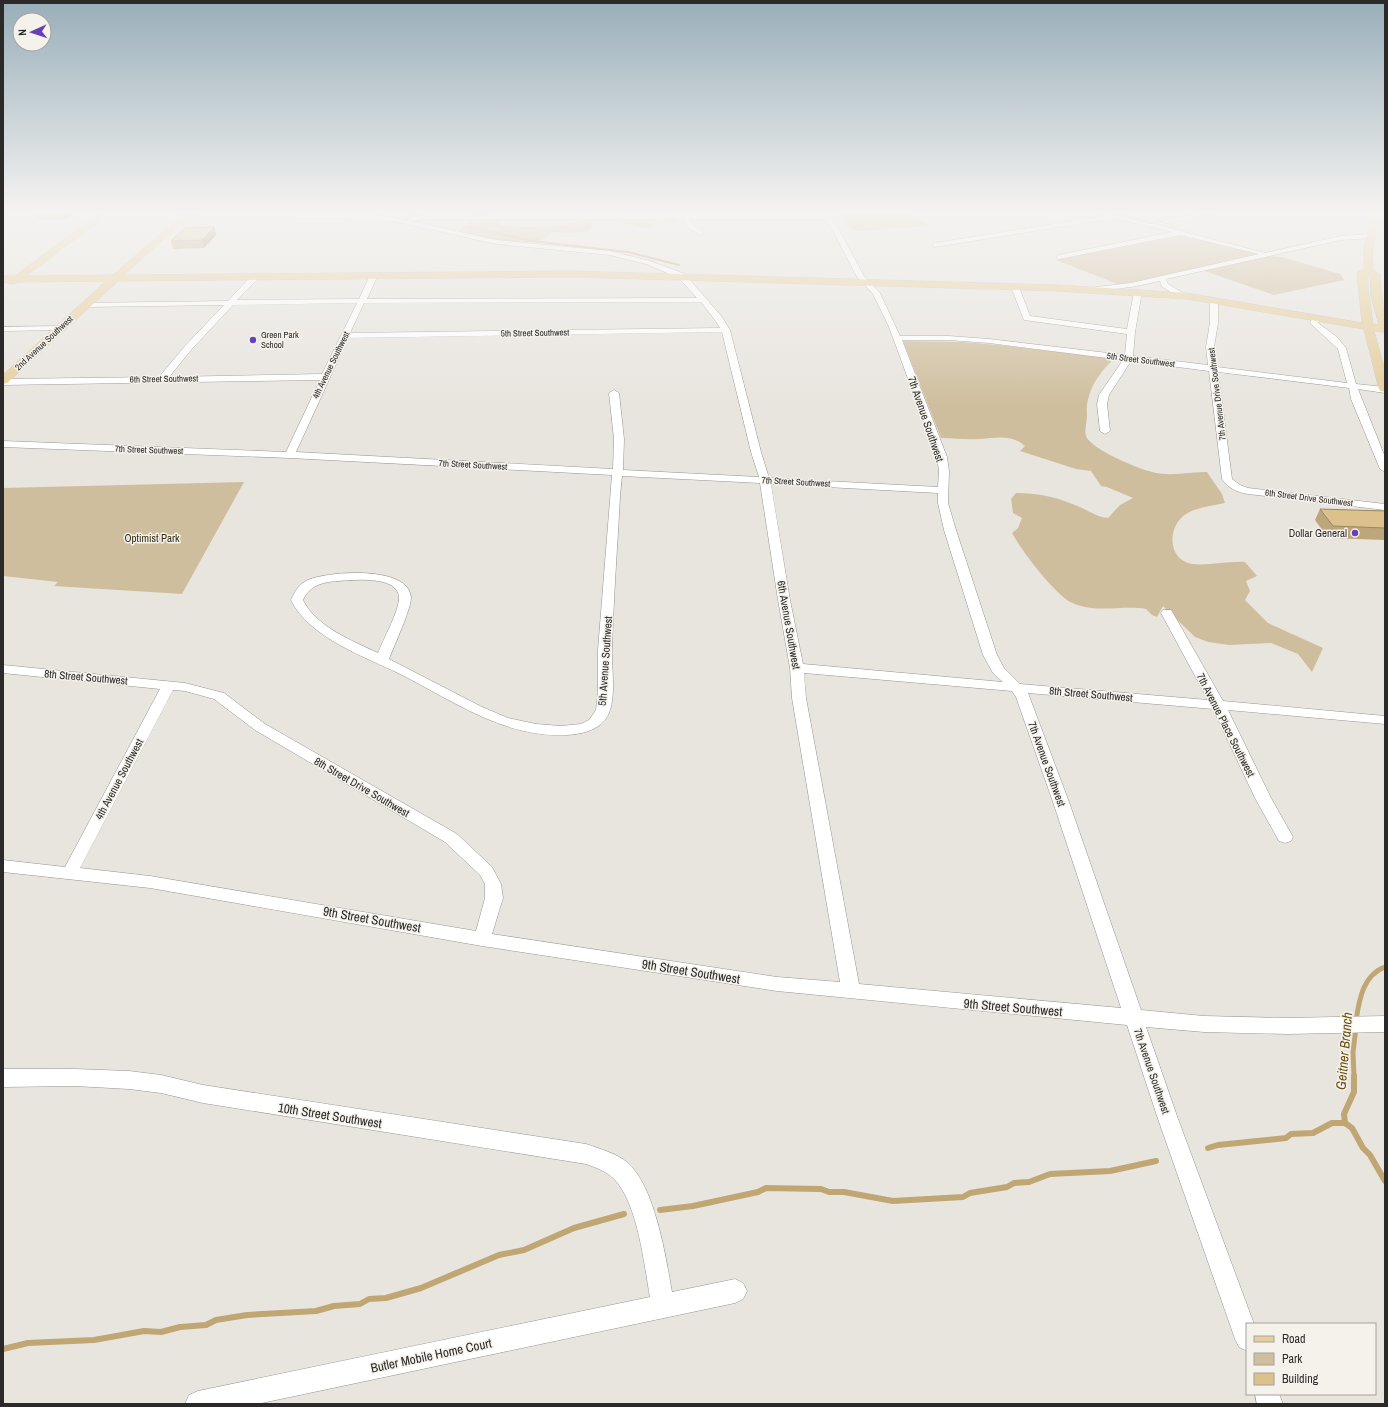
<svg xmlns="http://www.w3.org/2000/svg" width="1388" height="1407" font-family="'Archivo Narrow',sans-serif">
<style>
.green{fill:#cfbe9d}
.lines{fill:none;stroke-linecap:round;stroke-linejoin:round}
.stream-far2{stroke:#c0a673;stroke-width:2}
.stream-far1{stroke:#c0a673;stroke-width:5}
.stream{stroke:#c0a673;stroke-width:6}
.minor-casing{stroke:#97948f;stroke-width:1}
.major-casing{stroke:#c4c3c3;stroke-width:1}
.minor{fill:#fff;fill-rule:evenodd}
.major{fill:#e6ce9b;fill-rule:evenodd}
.wall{fill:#bda679}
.shaded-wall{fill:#9a8763}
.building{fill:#dcc18d;stroke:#9a8763}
.poi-dot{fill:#673fb7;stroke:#f5f2ec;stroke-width:1.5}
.labels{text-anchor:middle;stroke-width:3;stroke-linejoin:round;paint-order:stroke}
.far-street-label{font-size:9px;fill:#2b2a28;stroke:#f5f2ec}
.far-poi-label{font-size:9px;fill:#2b2a28;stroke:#f5f2ec;text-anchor:start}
.street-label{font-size:11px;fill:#2b2a28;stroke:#f5f2ec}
.poi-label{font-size:11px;fill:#2b2a28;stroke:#f5f2ec;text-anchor:end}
.park-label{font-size:11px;fill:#342910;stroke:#f5f2ec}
.near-street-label{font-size:13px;fill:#2b2a28;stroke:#f5f2ec}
.near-water-label{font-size:14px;font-style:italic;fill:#694e0f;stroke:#f5f2ec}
</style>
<rect width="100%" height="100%" fill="#e8e5df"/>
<path class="green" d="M364,210H503L500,214L473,215L460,211H446L425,214H388L372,213Z
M835,210C867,210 902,207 930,226L857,231L850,229Z
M479,219H502L500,225L521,227L556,226L567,225L586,219H653L676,221L674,223L651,222L652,228L644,229L629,224L605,221L594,223L589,231L571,233L553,232C548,234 546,239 540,240C518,247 482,237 460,231L459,230L469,222Z
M1184,235L1269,256L1282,257L1340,274L1344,280L1274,295L1196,268L1120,285L1056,260Z
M903,341L963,342L999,345L1108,358L1111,362C1097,375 1085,395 1087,415C1087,422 1084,431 1086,436C1092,450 1137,468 1152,472C1170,477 1189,472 1207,472L1222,494L1225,503C1212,506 1197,507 1186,514C1167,526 1167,560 1192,564C1208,566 1228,561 1245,562L1257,576L1246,581L1250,591L1245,600L1268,623L1323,648L1312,672L1298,654L1271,643L1229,645L1208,642L1195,637L1163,606L1157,617L1152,615L1146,609C1128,606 1109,610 1091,608C1084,607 1072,604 1067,600C1048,585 1024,554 1012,533L1018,528L1022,518L1013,513L1011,499L1016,493C1040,493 1060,498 1082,508C1092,513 1098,517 1108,518L1120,505L1133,498L1107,487L1101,486L1091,471L1076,469L1020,451L1025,446C1011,434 997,438 980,439C967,440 954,438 941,438Z
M244,482L182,594L54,586L58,582L3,576V488Z"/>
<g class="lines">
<path class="stream-far2" d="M414,210L425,213
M469,227L532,241L628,252L679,265"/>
<path class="stream-far1" d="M1356,1021C1359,1000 1363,975 1385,967
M1354,1077L1353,1052L1356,1028"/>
<path class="stream" d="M1354,1076V1092L1344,1114L1345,1123L1352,1128L1363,1148L1370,1155L1385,1181
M1208,1148L1218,1145L1286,1138L1291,1134L1313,1133L1332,1123H1345
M660,1210L693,1206L758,1192L766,1188L821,1189L829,1192H844L893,1201L963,1197L970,1193L1007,1187L1014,1183L1029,1182L1050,1174L1110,1171L1156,1161
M3,1349L28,1343L94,1340L144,1331L161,1332L180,1327L206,1325L216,1320L247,1315L316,1311L334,1306L360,1304L369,1299L386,1298L421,1288L499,1255L524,1250L574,1228L624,1214"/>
<g class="minor-casing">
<path id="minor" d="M3,210H26L23,212L3,213Z
M158,210L375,215L406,220L415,216L427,215H682V210H688V215H822L818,210H824L837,226L864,276L880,293L900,336H949L989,339L1125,355L1127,334L1024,320L1011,287L1015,285L1019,287L1030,316L1127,329L1134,292L1138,290L1142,292L1135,332L1133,356L1208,365L1206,347L1210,323V301L1214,299L1218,301V323L1214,347L1217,367L1347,383L1338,349L1310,323L1313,317H1319L1320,319L1318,323L1337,337L1346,348L1356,384L1385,387V393L1358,389L1385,457V472L1380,469L1351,399L1349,388L1218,372L1232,479L1240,485L1248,488L1385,504V510L1248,494C1237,492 1229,489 1222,479L1209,371L1131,361L1109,395L1107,404L1110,431L1105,434L1100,431L1097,404L1099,395L1123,360L989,343L949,340H902L947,457L949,471L948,503L956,530L997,655L1004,668L1020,684L1208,700L1161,613L1163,610H1171L1173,613L1223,701L1385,716V724L1228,710L1271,798L1293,837L1291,841L1285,843L1279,841L1255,798L1213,709L1028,693L1069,802L1141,1010L1204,1016L1287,1018L1385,1016V1032L1287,1034L1204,1032L1146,1027L1177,1116L1254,1324H1247V1351L1239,1347L1235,1339L1157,1116L1127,1025L777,991L482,946L150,888L3,872V860L65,867L160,689L3,673V665L185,683L224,693L265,724L457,834L492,867L501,884L503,898L492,934L777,977L840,982L792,698L790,668L778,600L760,483L622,476C619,500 619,524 617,548C615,582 613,615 612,648C611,668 618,703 605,720C596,731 581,734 567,735C505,738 455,702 402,675C366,657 309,638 291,600C295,591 299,584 308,580C328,571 410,565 411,598C411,609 394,646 389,659L480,706L508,718L536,724L561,726L581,724L589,720L596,710L598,694V650L612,475L290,458L3,447V441L286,452L320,380L3,385V379L159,377L185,346L224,305L85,307H82V303L228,301L253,274H256L260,276L259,278L237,300L359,299L370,275L374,273L378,275L367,299L697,298L679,278L646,264L610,255L496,244L402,223L375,219L201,216L161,212ZM427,219H683L688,228L700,235L703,233L693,225L689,219H825L831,227L857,277L873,294L889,327L937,457L939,471L938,487L769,478L761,452L730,330L722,317L685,274L650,261L610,251L496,240L412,221ZM701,302L715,320L720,328L350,333L364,303ZM357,303L322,374L169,377L191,350L233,305ZM722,332L751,452L759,477L623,470L624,439L619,393L614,390L609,393L614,439L613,469L296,452L348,338ZM771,484L938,493V503L944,530L983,655L993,673L1003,682L803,664L790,600ZM338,581C353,580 399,575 399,598C399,611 383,640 378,653C353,641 316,627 303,600C310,585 323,582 338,581ZM804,673L1012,691L1016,697L1053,802L1121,1008L859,984L806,698ZM173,690L185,691L214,699L255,730L445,842L480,875L485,884V898L476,931L150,876L80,868Z
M1087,210H1096L1152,224L1212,210H1222L1219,212L1158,225L1265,253L1341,236L1370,234L1373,236L1370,238L1341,240L1166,279L1168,284L1183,293V297H1180L1162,287L1160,281L1131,287L1096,291L1092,289L1096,287L1131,283L1259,254L1180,235L1059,259L1056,257L1059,255L1172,232L1114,218L935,247L932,245L935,243L1105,216Z
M60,326H63V330L3,331V327Z
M3,1069H75L129,1071L161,1075L203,1085L586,1144C600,1149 616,1153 628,1163C655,1187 666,1258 672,1292L735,1279L743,1283L747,1291L743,1299L735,1303L257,1404H185L189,1395L198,1391L650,1297C644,1264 638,1205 615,1180C608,1172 597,1168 586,1164L203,1103L161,1093L129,1089L75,1086L3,1087Z
M1255,1394H1279L1283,1404H1257Z"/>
</g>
<g class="major-casing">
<path id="major" d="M105,210H114L26,276L113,275L188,210H196L124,275L571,271L1057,285L1187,293L1362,323L1357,273L1364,269V247L1373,210H1381C1377,230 1370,248 1373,270L1380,275C1381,295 1385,313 1385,332L1374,331L1385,371V392L1381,391L1379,389L1364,329L1187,299L1057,291L571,277L118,281L7,383L3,384V375L106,281L18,282L13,284L3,282V276H14ZM1368,274L1370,276L1371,297L1379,325L1373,324L1368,288Z"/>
</g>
<use href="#minor" class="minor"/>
<use href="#major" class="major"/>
</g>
<path class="wall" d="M79,210L64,220H37L34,211Z
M214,227L216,235L204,248L173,249L171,241Z
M1320,509L1385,511V540L1328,538L1315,520Z"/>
<path class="shaded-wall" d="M63,210H79L64,220L62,211Z
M214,227L216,235L204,248L202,240Z"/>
<path class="building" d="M36,210H63L62,211H34Z
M214,227L202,240L171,241L185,228Z
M1320,509L1385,511V528L1333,526Z"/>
<linearGradient id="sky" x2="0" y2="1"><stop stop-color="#98aeb9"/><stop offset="0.52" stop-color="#f5f3f1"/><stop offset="1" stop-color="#f5f3f1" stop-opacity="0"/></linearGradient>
<rect width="1388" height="407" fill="url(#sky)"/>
<g class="poi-dot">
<circle cx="253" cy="340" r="4"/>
<circle cx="1355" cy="533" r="4"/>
</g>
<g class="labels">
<g class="far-street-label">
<text transform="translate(535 333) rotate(-1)" y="3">5th Street Southwest</text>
<text transform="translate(44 343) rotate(-43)" y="3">2nd Avenue Southwest</text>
<text transform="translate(1141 360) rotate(7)" y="3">5th Street Southwest</text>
<text transform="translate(331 365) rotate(-64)" y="3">4th Avenue Southwest</text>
<text transform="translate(164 379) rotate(-1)" y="3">6th Street Southwest</text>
<text transform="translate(1217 394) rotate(-97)" y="3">7th Avenue Drive Southwest</text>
<text transform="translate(149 450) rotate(2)" y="3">7th Street Southwest</text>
<text transform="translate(473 465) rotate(3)" y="3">7th Street Southwest</text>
<text transform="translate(796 482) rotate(3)" y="3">7th Street Southwest</text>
<text transform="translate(1309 498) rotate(7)" y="3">6th Street Drive Southwest</text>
</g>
<g class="far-poi-label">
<text x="261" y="338">Green Park<tspan x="261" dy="10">School</tspan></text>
</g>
<g class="street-label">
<text transform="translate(926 419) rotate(71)" y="4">7th Avenue Southwest</text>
<text transform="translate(789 625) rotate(80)" y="4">6th Avenue Southwest</text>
<text transform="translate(605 661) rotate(-86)" y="4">5th Avenue Southwest</text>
<text transform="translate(86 677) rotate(5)" y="4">8th Street Southwest</text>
<text transform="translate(1091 694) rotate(5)" y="4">8th Street Southwest</text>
<text transform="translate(1226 725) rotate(63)" y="4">7th Avenue Place Southwest</text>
<text transform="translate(1047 764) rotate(70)" y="4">7th Avenue Southwest</text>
<text transform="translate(119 779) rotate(-62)" y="4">4th Avenue Southwest</text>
<text transform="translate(362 787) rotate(30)" y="4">8th Street Drive Southwest</text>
<text transform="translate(1152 1071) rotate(71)" y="4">7th Avenue Southwest</text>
</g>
<g class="poi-label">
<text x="1347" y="537">Dollar General</text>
</g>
<g class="park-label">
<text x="152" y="542">Optimist Park</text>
</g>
<g class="near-street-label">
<text transform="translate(372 919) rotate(10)" y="5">9th Street Southwest</text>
<text transform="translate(691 971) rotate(9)" y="5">9th Street Southwest</text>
<text transform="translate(1013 1007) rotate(5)" y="5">9th Street Southwest</text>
<text transform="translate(330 1115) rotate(9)" y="5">10th Street Southwest</text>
<text transform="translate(431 1355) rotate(-12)" y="5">Butler Mobile Home Court</text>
</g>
<g class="near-water-label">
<text transform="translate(1344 1051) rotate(-85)" y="5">Geitner Branch</text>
</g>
</g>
<rect width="1388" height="1407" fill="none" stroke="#2b2a28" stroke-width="8"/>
<rect x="1246" y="1323" width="130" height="72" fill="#f5f2ec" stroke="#a4a29e"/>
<rect x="1254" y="1336" width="20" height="6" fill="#e6ce9b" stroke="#a4a29e"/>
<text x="1282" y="1343" font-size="12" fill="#2b2a28">Road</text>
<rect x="1254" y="1353" width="20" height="12" fill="#cfbe9d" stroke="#a4a29e"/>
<text x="1282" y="1363" font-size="12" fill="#2b2a28">Park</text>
<rect x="1254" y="1373" width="20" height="12" fill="#dcc18d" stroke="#a4a29e"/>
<text x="1282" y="1383" font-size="12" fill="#2b2a28">Building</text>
<g transform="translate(32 32) rotate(267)"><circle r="19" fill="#f5f2ec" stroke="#a4a29e"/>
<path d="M0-3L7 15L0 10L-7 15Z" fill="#673fb7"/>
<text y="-6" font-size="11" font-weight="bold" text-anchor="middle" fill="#2b2a28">N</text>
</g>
</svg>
